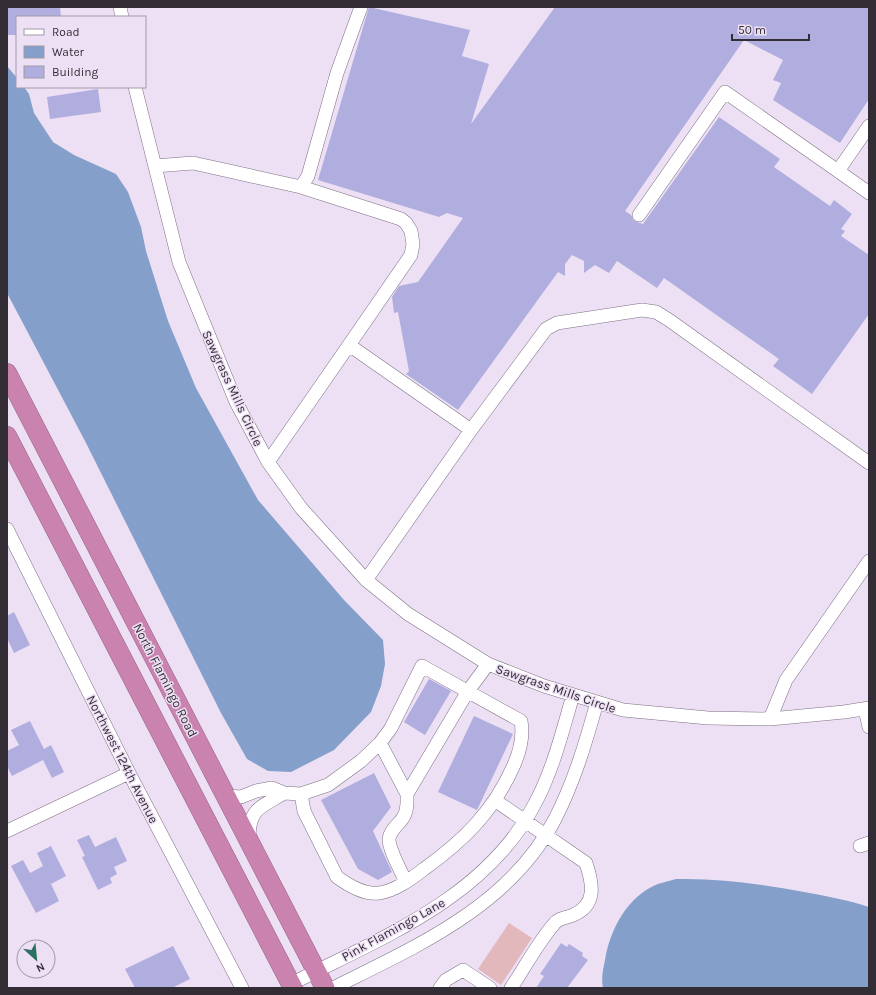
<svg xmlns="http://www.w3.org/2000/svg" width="876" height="995" font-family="Karla,sans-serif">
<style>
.green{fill:#e3b8bd}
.water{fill:#849fca}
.building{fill:#b0aedf}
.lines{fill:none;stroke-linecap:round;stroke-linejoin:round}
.minor-casing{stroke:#7d7083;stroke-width:14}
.highway-casing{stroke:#956585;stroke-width:20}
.minor{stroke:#fff;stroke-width:13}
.highway{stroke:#ca83af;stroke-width:19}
.labels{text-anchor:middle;stroke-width:3;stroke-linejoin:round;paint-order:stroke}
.street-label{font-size:13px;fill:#332e36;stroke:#ede0f4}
</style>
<rect width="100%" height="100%" fill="#ede0f4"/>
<path class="green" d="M509,923L532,938L501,985L478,969Z"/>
<path class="water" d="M7,66L17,78V87H24L29,94L34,113L53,142L74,155L116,174L128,192L141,227L146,251L168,321L196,388L258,500L344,600L383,640L385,664L381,686L371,712L334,750L291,772L268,771L247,759L221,713L85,441L7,293Z
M676,879C719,878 762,884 804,892C826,896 848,900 869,907V988H603C601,978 603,970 605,960C610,930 627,896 658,884C664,882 670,881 676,879Z"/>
<path class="building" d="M7,7H60L61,17H17V35H7Z
M369,7L470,30L462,56L489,64L471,124L555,7H869V99L840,143L773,100L781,83L773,80L783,60L744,40L625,211L631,215L634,221L643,224L719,117L780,159L774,167L830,206L834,200L852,214L841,229L845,231L841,236L869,255V314L812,394L773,366L779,359L664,278L657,288L617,261L609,273L595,265L584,273V261L572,255L565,264V276L558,272L458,410L406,374L409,371L398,312L394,313L392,297L399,286L418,282L463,218L447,213L439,217L318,180Z
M98,89L101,112L50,119L47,97Z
M14,612L30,645L14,653L7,638V616Z
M429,679L451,691L425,735L404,722Z
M474,716L513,734L477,810L438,792Z
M30,721L44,749L51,745L64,772L52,778L43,760L12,776L7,766V751L19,745L11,730Z
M374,773L391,807L373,831L392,872L378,880L358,869L321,800Z
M89,835L95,847L116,837L127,861L114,867L117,874L110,878L112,883L98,890L82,857L85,856L77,840Z
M51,846L66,876L51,884L59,901L36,913L11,866L23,860L30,873L43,866L37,853Z
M561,943L567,947L569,944L583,953L582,956L588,960L567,988H536L544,976L540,974Z
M173,946L190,979L172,988H135L125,969Z"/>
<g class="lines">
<g class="minor-casing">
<path id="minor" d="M120,7L122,17
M135,87L179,262L236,402L268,462L301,508L366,580L408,614L488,664L544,686L623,710L708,718L770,719L844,712L869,708
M869,126L838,171L869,193
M155,166L193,163L301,187L308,176L337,73L361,7
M301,187L401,219L406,223L411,231L413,244L411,255L349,345L471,430L366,580
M639,215L725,92L838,171
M471,430L546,329L557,323L642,310L656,312L669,320L869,463
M268,462L349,345
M7,529L129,773L242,988
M865,709L869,727
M770,719L786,680L869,561
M380,743L407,794L468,691L488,664
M226,796L241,797L256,791L272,788L284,793L301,794L328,785L361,761L380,743L391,728L422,666L521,721C524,738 520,752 513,767C493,812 463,841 424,869C411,879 395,891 379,893C365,895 348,885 337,877L304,811L301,794
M496,801L586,863C593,884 597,905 573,915C566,918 558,918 554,924C537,944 525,967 511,988
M7,831L129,773
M249,839C249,808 260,808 284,793
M860,846L869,843
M406,882C401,871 389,850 389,839C390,829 400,824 404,816C408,809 407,801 407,794
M291,984C378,939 482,900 532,809C552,774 562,733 573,695
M333,988C417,946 510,906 555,819C574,782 586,742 597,702
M440,988L446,980L463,970L490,988"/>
</g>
<g class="highway-casing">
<path id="highway" d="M7,373L325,988
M7,436L293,988"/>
</g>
<use href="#minor" class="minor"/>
<use href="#highway" class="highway"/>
</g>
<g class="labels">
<g class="street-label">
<text transform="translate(233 388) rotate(65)" y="5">Sawgrass Mills Circle</text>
<text transform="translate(166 680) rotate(63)" y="5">North Flamingo Road</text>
<text transform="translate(556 688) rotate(19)" y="5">Sawgrass Mills Circle</text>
<text transform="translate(123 759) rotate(63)" y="5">Northwest 124th Avenue</text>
<text transform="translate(393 929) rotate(-29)" y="5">Pink Flamingo Lane</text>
</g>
</g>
<rect width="876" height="995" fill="none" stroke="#332e36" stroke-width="16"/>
<rect x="16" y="16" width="130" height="72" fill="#ede0f4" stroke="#a399a8"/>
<rect x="24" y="29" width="20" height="6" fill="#ffffff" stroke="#a399a8"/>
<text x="52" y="36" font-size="12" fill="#332e36">Road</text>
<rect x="24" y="46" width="20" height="12" fill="#849fca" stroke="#a399a8"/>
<text x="52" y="56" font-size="12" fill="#332e36">Water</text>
<rect x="24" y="66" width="20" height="12" fill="#b0aedf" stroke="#a399a8"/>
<text x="52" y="76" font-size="12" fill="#332e36">Building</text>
<g transform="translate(36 959) rotate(153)"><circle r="19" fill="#ede0f4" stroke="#a399a8"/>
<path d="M0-3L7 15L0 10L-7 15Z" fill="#2d7061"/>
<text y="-6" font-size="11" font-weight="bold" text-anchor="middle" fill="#332e36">N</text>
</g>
<path d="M732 34v6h77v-6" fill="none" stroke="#332e36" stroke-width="2"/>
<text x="738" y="34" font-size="12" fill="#332e36" stroke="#ede0f4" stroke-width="3" paint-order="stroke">50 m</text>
</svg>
